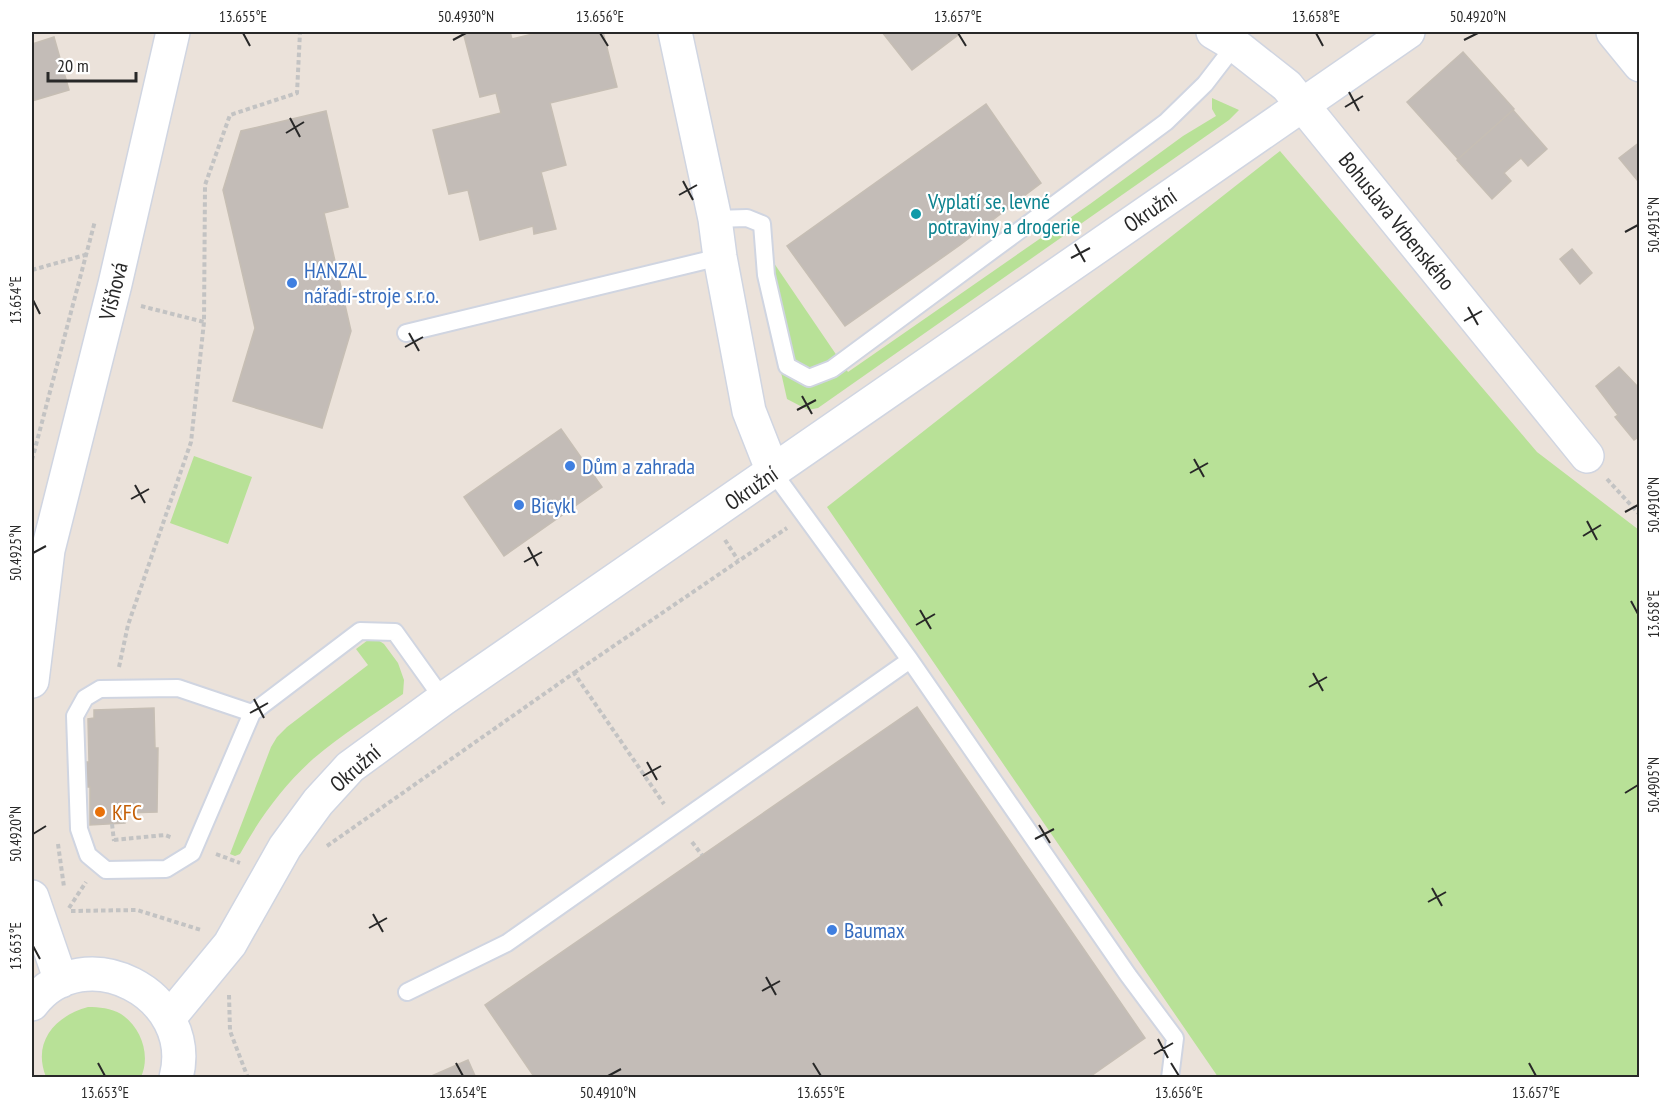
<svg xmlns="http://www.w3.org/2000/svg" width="1671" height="1109" font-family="'PT Sans Narrow',sans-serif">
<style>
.green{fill:#b8e197}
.building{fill:#c3bcb7;stroke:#c6beb4;stroke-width:1.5}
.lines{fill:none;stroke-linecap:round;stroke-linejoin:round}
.service-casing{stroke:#d0d5e1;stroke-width:20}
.minor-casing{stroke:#d0d5e1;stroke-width:36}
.tertiary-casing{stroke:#d0d5e1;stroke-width:36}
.path{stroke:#c3c3c3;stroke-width:4;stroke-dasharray:4.5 3;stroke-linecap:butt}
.service{stroke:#fff;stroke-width:16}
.minor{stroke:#fff;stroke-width:33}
.tertiary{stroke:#fff;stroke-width:33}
.ticks{fill:none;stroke:#282828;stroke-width:2}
.culture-dot{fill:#0f9aa8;stroke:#fff;stroke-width:2}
.shop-dot{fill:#3f7fe0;stroke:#fff;stroke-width:2}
.food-dot{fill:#e8710a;stroke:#fff;stroke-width:2}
.labels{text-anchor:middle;stroke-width:4.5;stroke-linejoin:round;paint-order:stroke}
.culture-label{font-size:22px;fill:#0d838f;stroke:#fff;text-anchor:start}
.street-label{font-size:22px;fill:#282828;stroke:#fff}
.shop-label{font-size:22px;fill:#366cbe;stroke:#fff;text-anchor:start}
.food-label{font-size:22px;fill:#c56008;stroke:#fff;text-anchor:start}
.neatline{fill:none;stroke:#282828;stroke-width:2}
.ticks-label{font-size:15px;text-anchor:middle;fill:#282828}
</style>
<rect width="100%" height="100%" fill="#ebe2da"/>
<path class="green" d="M1212,98L1239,110L1229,120L818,408L808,410L787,399L755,257L765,250L848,372L1090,204L1183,136L1216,116L1212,109Z
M1280,151L1537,452L1639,530V1077H1218L827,507Z
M194,456L252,477L228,544L170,523Z
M368,640H378L384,644L398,663L404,680L403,694C373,715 341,735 313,759C283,786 259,819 240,854L235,856L230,854L271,747L277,737L287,727L368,665L356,649Z
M88,1007C99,1007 111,1008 121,1014C141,1027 151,1055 141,1077H46C32,1042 55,1016 88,1007Z"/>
<path class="building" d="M463,32H510L512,39L541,32H603L617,87L550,103L566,165L541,172L556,229L534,234L533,226L480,240L468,190L449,194L433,130L501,113L496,93L480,97Z
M882,32H962L912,70Z
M54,37L69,90L32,101V44Z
M1463,52L1514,109L1458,159L1407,102Z
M986,104L1041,183L960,245L845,326L787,246Z
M1513,110L1547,149L1528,166L1521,158L1504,173L1511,181L1492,199L1457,160Z
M326,111L348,207L324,213L351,331L322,428L233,401L255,328L223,190L241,131Z
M1640,142V180L1638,181L1619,158Z
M1572,249L1592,273L1580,284L1560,259Z
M1619,367L1640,389V436L1634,440L1615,417L1618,415L1596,386Z
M561,429L602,487L504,556L464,497Z
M917,707L1145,1038L1088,1078H535L485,1005Z
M154,708L155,748H158L157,812L124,813L125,823L90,825V787H86V762H89L88,719L94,718V710Z
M468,1060L476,1078H427Z"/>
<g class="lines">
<g class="service-casing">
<path id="service" d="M715,219L747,218L762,224L766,275L787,366L809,378L832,369L1166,122L1205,84L1235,45
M406,333L720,257
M773,472L910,660
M252,713L178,688L100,689L85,698L75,716L79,829L88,855L106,870L166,869L192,853L252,713L360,631L395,632L443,699
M407,992L507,943L910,660L1128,975L1175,1038L1170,1078"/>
</g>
<g class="minor-casing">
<path id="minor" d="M675,32L715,219L720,257L749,411L773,472
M1213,32L1235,45L1287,86L1587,456
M1613,32L1640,65
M169,1018L230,944L285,847L318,802L350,767L443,699L1408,32"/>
</g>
<g class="tertiary-casing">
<path id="tertiary" d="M32,681L48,550L115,284L173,32
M32,897L61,981
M32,1004C84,936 198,994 176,1078"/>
</g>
<path class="path" d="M32,270L85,255
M141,306L204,322
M32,460L95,221
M1607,479L1640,515
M725,540L738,560
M119,667L128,625L191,442L204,322L205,185L230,115L297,93L300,32
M574,673L787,528
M112,824L114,841
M114,840L165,835L173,838
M692,842L702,855
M58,844L64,887
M327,846L574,673L664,804
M216,854L240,863
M69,908L86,882
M71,911L137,910L201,930
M229,995L230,1031L248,1078"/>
<use href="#service" class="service"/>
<use href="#minor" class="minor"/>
<use href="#tertiary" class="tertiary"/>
</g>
<path class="ticks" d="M243,33L250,46M600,33L608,46M958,33L966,46M1316,33L1323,46M453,40L466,33M1464,40L1478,33M1349,92L1359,111M1345,107L1363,96M290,118L300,137M286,133L304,122M683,181L693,200M679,195L697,185M1625,232L1638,225M1075,244L1085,262M1071,258L1090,248M33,300L40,314M1468,307L1478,325M1464,321L1482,311M409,333L419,351M405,347L423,337M802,396L812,414M797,410L816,400M1194,459L1204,477M1190,473L1208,463M135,485L145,503M131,499L149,489M1625,512L1638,505M1587,521L1597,540M1583,536L1601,525M528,547L538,566M33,553L46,546M524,562L542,552M1631,601L1638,614M920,610L931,629M916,625L935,614M1313,673L1323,691M1309,687L1327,677M254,699L264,718M250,713L268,703M647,762L657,780M643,776L661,766M1625,793L1638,785M1039,825L1050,843M33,834L46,826M1035,839L1054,829M1432,888L1442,906M1428,902L1446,892M373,914L383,932M369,928L387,918M33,946L40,959M766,977L776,995M762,991L780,981M1158,1039L1168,1058M1154,1054L1173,1043M98,1063L105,1076M456,1063L463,1076M813,1063L821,1076M1171,1063L1179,1076M1529,1063L1536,1076M608,1076L621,1069"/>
<circle class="culture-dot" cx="916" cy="214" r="6"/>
<g class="shop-dot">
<circle cx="292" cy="283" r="6"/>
<circle cx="570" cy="466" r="6"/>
<circle cx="519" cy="505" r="6"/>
<circle cx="832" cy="930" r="6"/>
</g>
<circle class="food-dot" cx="100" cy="812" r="6"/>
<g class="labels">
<g class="culture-label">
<text x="928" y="209">Vyplatí se, levné<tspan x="928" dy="25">potraviny a drogerie</tspan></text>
</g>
<g class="street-label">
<text transform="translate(1150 210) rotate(-35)" y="8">Okružní</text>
<text transform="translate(1397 221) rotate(51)" y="8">Bohuslava Vrbenského</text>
<text transform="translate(113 291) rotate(-76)" y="8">Višňová</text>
<text transform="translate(751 488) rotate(-35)" y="8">Okružní</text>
<text transform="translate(355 768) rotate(-41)" y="8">Okružní</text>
</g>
<g class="shop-label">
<text x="304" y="278">HANZAL<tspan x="304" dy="25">nářadí-stroje s.r.o.</tspan></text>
<text x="582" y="474">Dům a zahrada</text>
<text x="531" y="513">Bicykl</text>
<text x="844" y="938">Baumax</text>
</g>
<g class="food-label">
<text x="112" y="820">KFC</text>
</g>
</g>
<rect width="1671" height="1109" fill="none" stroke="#ffffff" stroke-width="66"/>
<path d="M48 72v9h88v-9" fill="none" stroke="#282828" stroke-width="3"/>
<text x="57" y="72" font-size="18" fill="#282828" stroke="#ffffff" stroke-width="4.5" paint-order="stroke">20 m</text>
<rect x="33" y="33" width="1605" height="1043" class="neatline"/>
<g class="ticks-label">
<text x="243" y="22">13.655°E</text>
<text x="466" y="22">50.4930°N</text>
<text x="600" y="22">13.656°E</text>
<text x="958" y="22">13.657°E</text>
<text x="1316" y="22">13.658°E</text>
<text x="1478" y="22">50.4920°N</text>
<text transform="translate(1654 225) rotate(-90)" y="5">50.4915°N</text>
<text transform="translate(16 300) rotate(-90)" y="5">13.654°E</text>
<text transform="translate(1654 505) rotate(-90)" y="5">50.4910°N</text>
<text transform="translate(16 553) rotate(-90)" y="5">50.4925°N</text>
<text transform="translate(1654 614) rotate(-90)" y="5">13.658°E</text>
<text transform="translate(1654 785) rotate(-90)" y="5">50.4905°N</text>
<text transform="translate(16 834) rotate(-90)" y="5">50.4920°N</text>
<text transform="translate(16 946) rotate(-90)" y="5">13.653°E</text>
<text x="105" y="1098">13.653°E</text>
<text x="463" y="1098">13.654°E</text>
<text x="608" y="1098">50.4910°N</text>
<text x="821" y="1098">13.655°E</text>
<text x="1179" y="1098">13.656°E</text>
<text x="1536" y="1098">13.657°E</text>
</g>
</svg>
